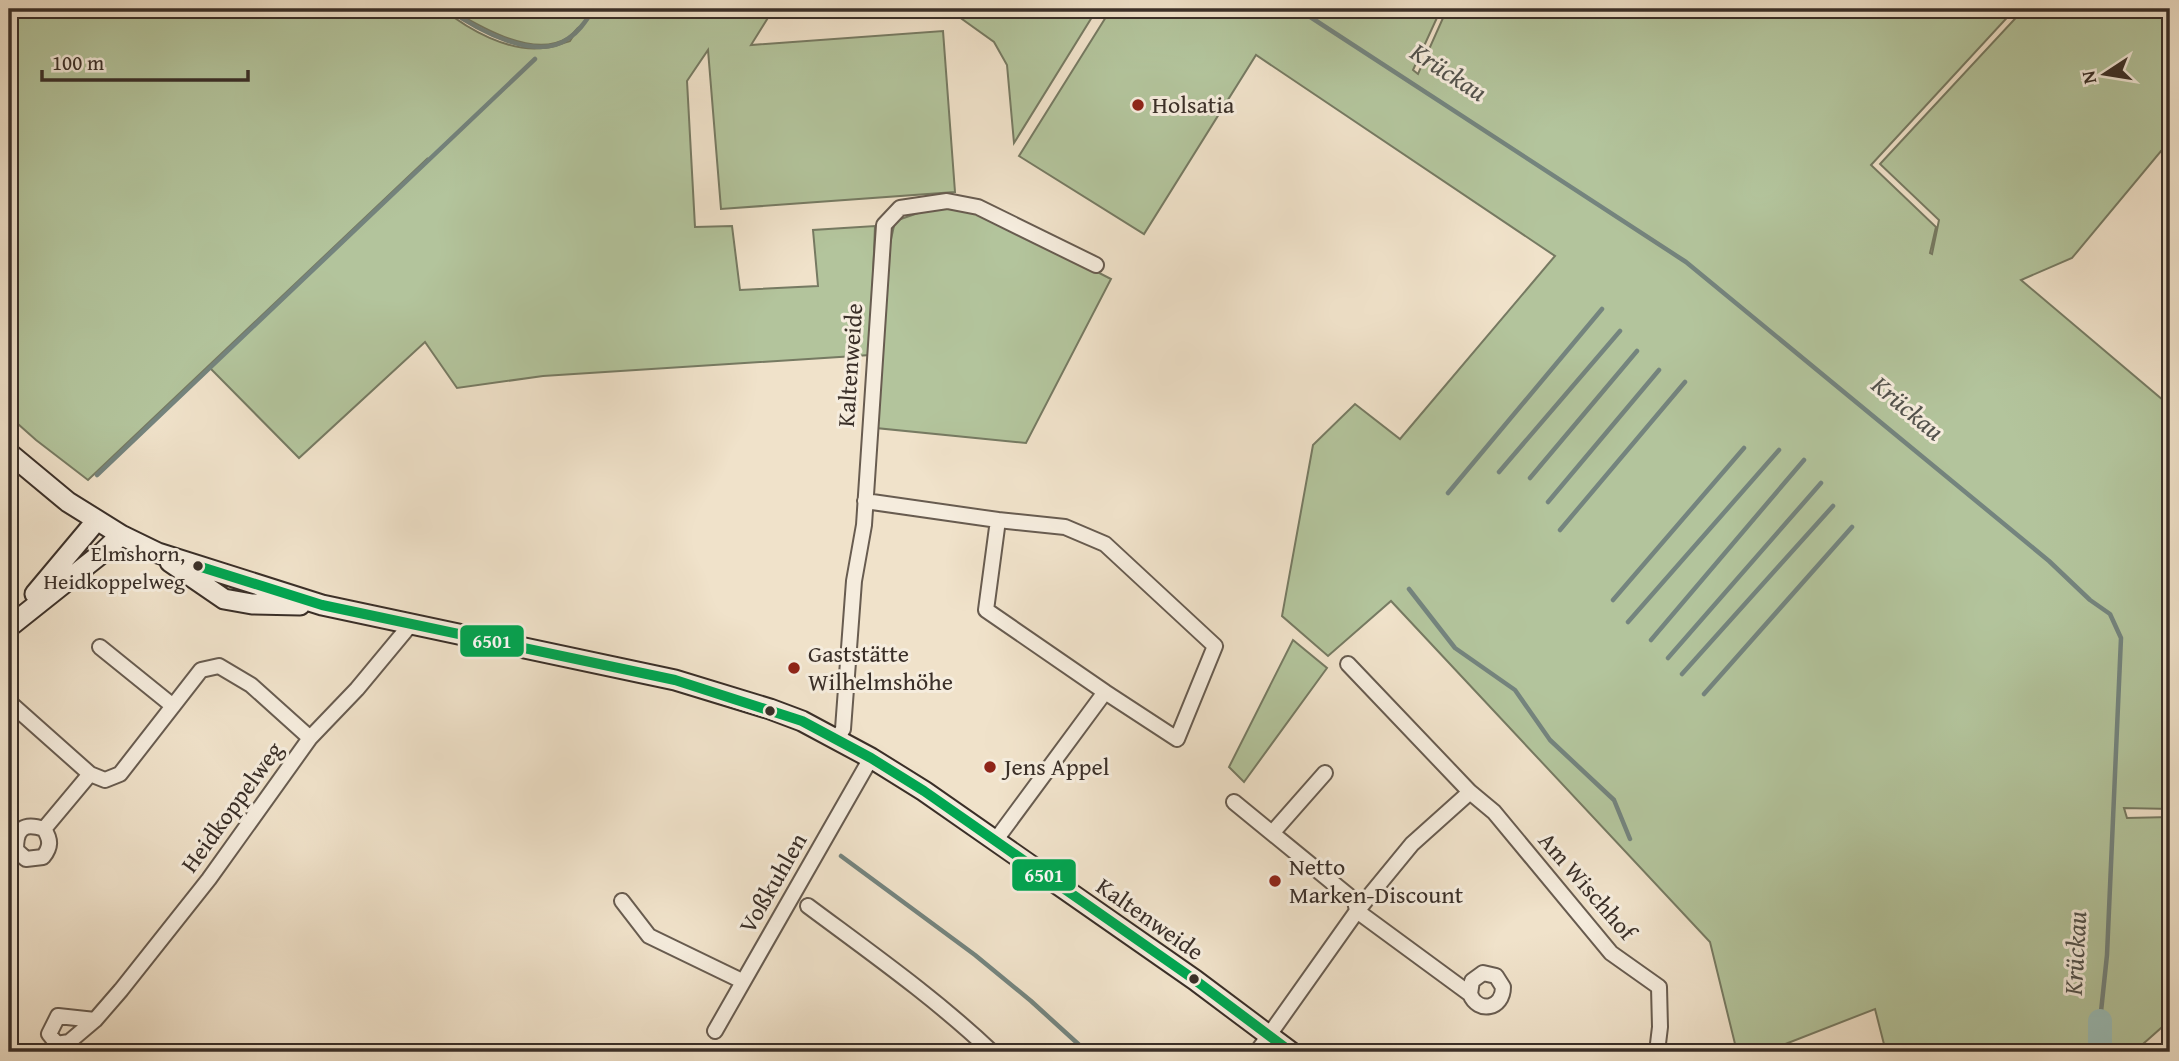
<svg xmlns="http://www.w3.org/2000/svg" width="2179" height="1061" font-family="'Gentium Book Plus',serif">
<style>
.green{fill:#b3c49c;stroke:#767a62;stroke-width:2}
.lines{fill:none;stroke-linecap:round;stroke-linejoin:round}
.stream{stroke:#74847e;stroke-width:4.5}
.river{stroke:#9abdb7;stroke-width:24}
.street-casing{stroke:#685c50;stroke-width:18}
.secondary-casing{stroke:#3a2f28;stroke-width:23}
.street{stroke:#f5ecdd;stroke-width:14}
.secondary{stroke:#f5ecdd;stroke-width:19}
.bus-1-casing{stroke:#f5ecdd;stroke-width:16}
.bus-1{stroke:#00a651;stroke-width:10}
.poi-dot{fill:#8f2418;stroke:#f5ecdd;stroke-width:2.5}
.bus-dot{fill:#3a2f28;stroke:#f5ecdd;stroke-width:2.5}
.labels{text-anchor:middle;stroke-width:6;stroke-linejoin:round;paint-order:stroke}
.bus-label{font-size:22px;fill:#3a2f28;stroke:#f5ecdd;text-anchor:end}
.poi-label{font-size:24px;fill:#3a2f28;stroke:#f5ecdd;text-anchor:start}
.street-label{font-size:24px;fill:#3a2f28;stroke:#f5ecdd}
.water-label{font-size:26px;font-style:italic;fill:#52524c;stroke:#f5ecdd}
.line-badge{stroke:#f5ecdd;stroke-width:2.5}
.badge-label{font-size:19px;text-anchor:middle;font-weight:bold;fill:#fff}
</style>
<rect width="100%" height="100%" fill="#f0e2ca"/>
<filter id="stains"><feTurbulence type="fractalNoise" baseFrequency=".00286" numOctaves="4"/><feColorMatrix values="0 0 0 0 .2 0 0 0 0 .09 0 0 0 0 .02 0 0 0 .5 -.17"/></filter>
<radialGradient id="worn" r=".72"><stop offset=".6" stop-color="#630" stop-opacity="0"/><stop offset="1" stop-color="#630" stop-opacity=".3"/></radialGradient>
<path class="green" d="M9,9H443C469,30 508,52 543,48C552,48 562,43 570,41L579,27C575,30 572,36 567,38C533,59 479,26 450,9H891L771,13L751,45L943,31L955,192L721,209L708,50L687,81L695,227L732,226L740,290L818,286L813,230L875,226L870,355L543,376L457,388L425,342L299,458L210,368L428,158L88,480L36,440L9,416Z
M948,9H1097L1014,143L1007,65L994,42Z
M1111,9H1441L1413,70L1418,74L1447,9H2015L1871,165L1936,227L1930,253L1932,254L1939,220L1880,164L2024,9H2170V156L2161,151L2072,258L2021,280L2170,406V809L2124,808L2127,818L2170,817L2168,871L2170,879V1020L2134,1052H1886L1875,1009L1765,1052H1737L1710,942L1391,601L1328,656L1282,616L1313,445L1355,404L1400,439L1555,256L1256,55L1144,234L1019,156Z
M946,208L976,212L1000,222L1111,279L1026,443L876,428L890,244L895,221L921,212Z
M1293,640L1327,668L1244,782L1229,767Z"/>
<g class="lines">
<path class="stream" d="M448,9C476,29 536,63 569,38C580,31 587,19 594,9
M1298,9L1686,262L2049,561L2090,600L2110,614L2121,638L2107,955L2100,1021
M1499,472L1620,331
M97,475L535,59
M1530,478L1637,351
M1448,493L1602,309
M1548,502L1659,370
M1560,530L1685,382
M1409,589L1455,648L1515,690L1550,740L1614,800L1630,839
M1613,600L1744,448
M1628,622L1779,450
M1651,640L1804,460
M1668,658L1821,483
M1682,674L1833,506
M1704,694L1852,527
M841,856L975,955L1031,1001L1087,1052"/>
<path class="river" d="M2100,1021V1052"/>
<g class="street-casing">
<path id="street" d="M865,501L998,520L986,610L1105,692L995,841
M998,520L1065,527L1105,544L1215,646L1177,739L1105,692
M100,647L173,706
M1348,664L1470,792L1494,812L1611,953L1659,987L1660,1027L1657,1052
M9,702L90,774L105,780L120,774L201,670L219,666L251,685L310,738
M837,739L843,729L854,581L864,525L884,225L900,208L947,201L978,207L1096,265
M1234,802L1355,901L1357,911
M44,829C23,822 16,829 16,850L26,859L43,857C51,847 51,840 44,829L90,774
M1273,832L1325,773
M622,901L649,936L742,981
M808,906C871,953 935,998 992,1052
M1357,911L1412,844L1470,792
M95,1020L58,1016L49,1034L57,1044L69,1042L95,1020L121,990L209,879L310,738L357,689L411,624
M715,1031L871,758
M1257,1052L1357,911L1470,994C1478,1014 1503,1009 1503,987L1496,976L1483,973L1472,981L1470,994"/>
</g>
<g class="secondary-casing">
<path id="secondary" d="M9,453L68,502L121,535L158,553L322,605L675,680L770,709L802,721L871,758L924,791L1195,980L1291,1052
M170,562L224,599L252,604L300,605
M35,594L97,520
M9,627L102,553L121,535"/>
</g>
<use href="#street" class="street"/>
<use href="#secondary" class="secondary"/>
<g class="bus-1-casing">
<path id="bus-1" d="M198,566L322,605L675,680L802,721L871,758L924,791L1195,980L1291,1052"/>
</g>
<use href="#bus-1" class="bus-1"/>
</g>
<g class="poi-dot">
<circle cx="1138" cy="105" r="7"/>
<circle cx="794" cy="668" r="7"/>
<circle cx="990" cy="767" r="7"/>
<circle cx="1275" cy="881" r="7"/>
</g>
<g class="bus-dot">
<circle cx="198" cy="566" r="6"/>
<circle cx="770" cy="711" r="6"/>
<circle cx="1194" cy="979" r="6"/>
</g>
<g class="labels">
<g class="bus-label">
<text x="185" y="561">Elmshorn,<tspan x="185" dy="28">Heidkoppelweg</tspan></text>
</g>
<g class="poi-label">
<text x="1152" y="113">Holsatia</text>
<text x="808" y="662">Gaststätte<tspan x="808" dy="28">Wilhelmshöhe</tspan></text>
<text x="1004" y="775">Jens Appel</text>
<text x="1289" y="875">Netto<tspan x="1289" dy="28">Marken-Discount</tspan></text>
</g>
<g class="street-label">
<text transform="translate(850 365) rotate(-86)" y="8">Kaltenweide</text>
<text transform="translate(232 807) rotate(-54)" y="8">Heidkoppelweg</text>
<text transform="translate(773 883) rotate(-60)" y="8">Voßkuhlen</text>
<text transform="translate(1587 886) rotate(49)" y="8">Am Wischhof</text>
<text transform="translate(1150 919) rotate(35)" y="8">Kaltenweide</text>
</g>
<g class="water-label">
<text transform="translate(1449 72) rotate(33)" y="9">Krückau</text>
<text transform="translate(1908 408) rotate(40)" y="9">Krückau</text>
<text transform="translate(2075 953) rotate(-87)" y="9">Krückau</text>
</g>
</g>
<g class="line-badge">
<rect x="459" y="624" width="66" height="34" rx="7" fill="#00a651"/>
<rect x="1011" y="858" width="66" height="34" rx="7" fill="#00a651"/>
</g>
<g class="badge-label">
<text x="492" y="648">6501</text>
<text x="1044" y="882">6501</text>
</g>
<rect width="2179" height="1061" fill="none" stroke="#f0e2ca" stroke-width="35"/>
<rect x="10" y="10" width="2158" height="1040" fill="none" stroke="#3a2f28" stroke-width="3.5"/>
<rect x="18" y="18" width="2144" height="1026" fill="none" stroke="#3a2f28" stroke-width="2"/>
<g transform="translate(2105 74) rotate(258)" stroke="#f5ecdd" stroke-width="5" paint-order="stroke">
<path d="M0-5L12 26L0 18L-12 26Z" fill="#3a2f28"/>
<text y="-10" font-size="19" font-weight="bold" text-anchor="middle" fill="#3a2f28">N</text>
</g>
<path d="M42 70v10h206v-10" fill="none" stroke="#3a2f28" stroke-width="3.5"/>
<text x="52" y="70" font-size="21" fill="#3a2f28" stroke="#f5ecdd" stroke-width="5" paint-order="stroke">100 m</text>
<rect width="100%" height="100%" filter="url(#stains)"/>
<rect width="100%" height="100%" fill="url(#worn)"/>
</svg>
